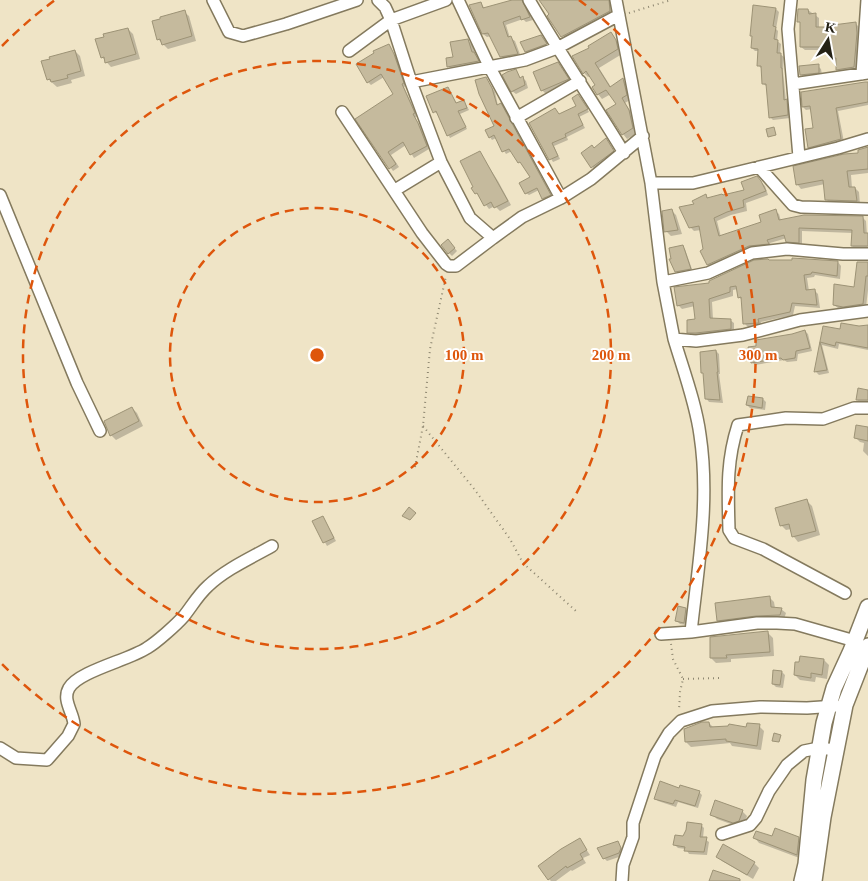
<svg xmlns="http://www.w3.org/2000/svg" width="868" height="881" font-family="Georgia,serif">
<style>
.shadow{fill:#0003}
.building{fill:#c5ba9d;stroke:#9d9376}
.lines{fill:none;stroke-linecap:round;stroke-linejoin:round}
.minor-casing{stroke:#847a5e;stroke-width:14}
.major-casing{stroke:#847a5e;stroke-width:18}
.path{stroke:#8d8670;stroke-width:2;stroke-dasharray:1 4;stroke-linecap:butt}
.minor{stroke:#fff;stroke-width:11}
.major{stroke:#fff;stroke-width:15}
.ring{fill:none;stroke:#de560c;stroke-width:2.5;stroke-dasharray:9 6}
.centre{fill:#de560c;stroke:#fff;stroke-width:2.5}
.ring-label{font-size:15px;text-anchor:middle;font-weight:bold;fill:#de560c;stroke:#fff;stroke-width:4;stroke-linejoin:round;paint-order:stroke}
</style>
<rect width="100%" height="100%" fill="#efe4c6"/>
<path class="shadow" d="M512,0H523L533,20L526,22L523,19L506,25L510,38L515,41L521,57L505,60L501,56L491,36L487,37L483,34L481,3L485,9Z
M540,0H614V15L567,41L549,16L551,14Z
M776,9L779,12L776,29L778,31L777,41L781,44L780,54L784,57L783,71L786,101L789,104L790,118L773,120L770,117L768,87L763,84L761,68L758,65L759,51H755L752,48Z
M808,10L819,18V29H834L855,23L859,27L860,38L857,71L841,73L837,70L831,50H805L801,47V24L799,21Z
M184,12L189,16L196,41L168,49L158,39Z
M128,29L133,34L140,59L111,67L102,57L105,38Z
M611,33L620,46L622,54L599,68L611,87L623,80L627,84L630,100L625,103L634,116L637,133L627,139L623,134L617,104L611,94L602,99L593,88L597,86L591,76L588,77L584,73L591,49Z
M544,39L549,47L529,54L526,51Z
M468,40L472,45L476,55L482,66L453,71L448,66Z
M388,46L397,58L406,86L404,87L417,116L415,118L421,128L429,149L414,158L406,145L391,155L399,167L393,171L357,119L395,95L384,77L371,85L368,82Z
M75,51L80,56L85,76L71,80L72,83L57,87L48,79Z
M557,63L572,84L547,95L542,90Z
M818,66L821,69L822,75L804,78L801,75Z
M516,71L521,79L523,78L526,81L528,88L516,94L512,91Z
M486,78L495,92L498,106L503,108L552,197L546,201L539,190L529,195L526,193L532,177L512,151L506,154L496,138L492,140L490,137L496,126Z
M868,83V105L838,111L844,142L812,150L809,147L815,129L812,109L806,110L803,107L802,94Z
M448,88L457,104L464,101L469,110L460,114L467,129L450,138L438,114L434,112Z
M581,99L589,112L579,117L585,128L567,137L568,140L554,146L560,159L553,162L530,123L560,115L578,107Z
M609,143L616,154L595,170L583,154Z
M868,149V173L851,175L852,188H855L859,192L860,205L831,204L827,200L825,184L801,189L797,184Z
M480,153L498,181L511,205L500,211L495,206L489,209L473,188L475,187Z
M756,177L765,186L768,195L746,203L747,211L731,215L717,221L721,237L763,222L775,211L779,214L781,221L863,218L866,221L868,250H856L852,246L853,233L802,231V245H791L787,238L770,243L771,247L711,268L708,265L701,230L694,231L690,227L695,205L706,196L709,199L746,191Z
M671,210L676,215L682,234L671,236L666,231Z
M451,244L457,251L452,256L449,253Z
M682,246L685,249L693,272L679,274L676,271Z
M838,262L841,266L840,279L815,275L814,277L807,278L809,291L814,290L818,294L820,308L795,306L793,315L761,322L762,326L748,327L744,323L742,300L739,297L738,289L733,290V296L712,302L713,319L730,320L734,323V332L692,336L689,332L697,320L695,306L682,309L678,305L675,289Z
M868,262V290L866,307L848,310L838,308L834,305L855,289L859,263Z
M868,326V350L839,344L838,349L822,345L829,373L819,375L816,372L824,327L841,330Z
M805,331L808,334L812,351L798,354L797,361L787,362L784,360L755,365L752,362L757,347Z
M716,351L719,354L720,374H719L723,403L709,402L706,398L704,374L702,372Z
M859,390L868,391V404H862L857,400Z
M763,399L766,402L765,410L750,408L747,405Z
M132,408L137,413L143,426L116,440L111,435Z
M868,428V456L863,451L864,443L860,442L855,437Z
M807,501L812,506L820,535L798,542L794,537L791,529L786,530L781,525Z
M323,517L336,541L327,546L314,522Z
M770,598L774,602L775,608L781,609L786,613L784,619L722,625L718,620Z
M686,609L689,612L687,625L680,624L677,621Z
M768,633L773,638L774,656L731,659V662L716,663L711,658Z
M824,660L829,665L827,679L816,677L815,682L800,680L795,675Z
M782,672L785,675L783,688L776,687L773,684Z
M709,723L714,728H747L759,726L764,731L761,750L732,746L730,743L691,747L686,742Z
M680,790L699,792L702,795L698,808L678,802L676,807L658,801L655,798Z
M742,811L747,816L744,825L739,827L717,819L712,814Z
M701,825L704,828L703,838L709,842L707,855L689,854L686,849L678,848L675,845Z
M755,838H799L803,842L802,859L759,843Z
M580,840L590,855L583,858L586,863L572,871L571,870L556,881H551L549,879Z
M618,842L624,852L622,856L607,861L604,858Z
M718,856L754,863L759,868L753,879L722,861Z"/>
<path class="building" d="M512,0H522L530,17L521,20L520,16L503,22L508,37L511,36L518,54L500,57L488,33L482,34L469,5L481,2L483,8Z
M539,0H609L610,11L561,37L547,16L549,14Z
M753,5L776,8L773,26L776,27L774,39L778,40L777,53H781V68H782L784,100L787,99L788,115L769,118L766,84H762L761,66H757L758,49L751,48L752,36H750Z
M798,9H808L809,14L816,13V27H833V25L856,22L857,33L854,67L836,70V58H831L830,47H800V22H797Z
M185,10L192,36L162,45L160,39L157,40L152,21L160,19V17Z
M128,28L136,54L105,63L104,57L101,58L95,39L104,37L103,34Z
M611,32L616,40L618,49L595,63L610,87L623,78L627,95L622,98L629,110L633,128L622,135L606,110L616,104L606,90L597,95L592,87L595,85L586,71L583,74L572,56L589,48L588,46Z
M541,35L547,44L525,52L520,42Z
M468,39L472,52H474L479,61L447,67L446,58L453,57L450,42Z
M389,44L394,54L404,83L402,84L415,113L413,114L418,123L427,146L410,155L403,142L388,152L396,164L389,169L355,119L393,94L381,74L367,83L356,64L374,53L373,51Z
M75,50L81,71L67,75L68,78L60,80L51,82L50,79L47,80L41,61L50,59L49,57Z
M558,62L569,79L541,91L533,72Z
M819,64V73L800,75L799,66Z
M516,69L520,78L523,76L525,85L511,92L502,75L507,72Z
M486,77L492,88L497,105L501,103L551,195L542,199L537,188L525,194L519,183L530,177L520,162L518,163L509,149L502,152L494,135L489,138L485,130L494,126L479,94L475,80Z
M865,82H868V102L836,108L841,139L808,148L805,129L813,128L810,106L802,107L801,92Z
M448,87L456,103L464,100L467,108L458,111L466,127L447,136L436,111L433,113L426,96Z
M578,94L588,109L578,114L583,125L565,134L566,137L552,143L558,156L549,160L529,123L555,108L559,114L576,106L572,98Z
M774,127L776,135L768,137L766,129Z
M606,138L614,151L591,168L581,153L592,145L594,148Z
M868,147V169L847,171L849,187H855L857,201L825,200L823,180L796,185L793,166L844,154L858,153V150Z
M480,151L508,201L494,208L491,202L484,206L477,193L475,194L471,188L473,187L460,161Z
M757,176L761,181L766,191L743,200L744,207L727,212L714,218L719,236L761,222L759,215L776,209L779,220L804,215L863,216L864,233H868V246H851L852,230L799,228V243L786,242L784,235L767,240L769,244L749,246L707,265L700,251L703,249L699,226L689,228L679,207L694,204L692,201L706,194L707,198L722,194L723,195L744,190L741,182Z
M672,209L678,230L664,232L662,211Z
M448,239L455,248L448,254L441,245Z
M683,245L691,269L675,272L669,259H671L669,248Z
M792,258L838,261L837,276L812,272L811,274L804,275L806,290L815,289L817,305L792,303L790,312L758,319L759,323L743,324L741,297L738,298L736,286L730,287V292L709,299L710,318L731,319V329L696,333H687V320L695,319L693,302L677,306L674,287L709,283V281L754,260L768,259L769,260H792Z
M857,262H868V276H866L863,304L843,307L833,305L834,284L854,287Z
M841,323L859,326L868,325V348L836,342L835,346L820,342L827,370L814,372L823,326L840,329Z
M805,330L810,348L796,351L795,358L783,360L781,358L751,363L748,347L756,346V340L792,334Z
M716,350L718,372H717L720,400L705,399L703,373H701L700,352Z
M858,388L868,390V400H856Z
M748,396L763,398L762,408L746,405Z
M132,407L139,421L110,436L104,421Z
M856,425L868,427V441L854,438Z
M807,499L816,531L792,537L789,524L780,526L775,508Z
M409,507L416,513L410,520L402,516Z
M323,516L334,538L323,543L312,521Z
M770,596L771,607L782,608L780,615L756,616L717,621L715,603Z
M678,606L686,608L684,623L675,621Z
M768,631L770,652L726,655L727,658H710V637Z
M800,656L824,659L822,675L811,673V678L794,675L795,662H799Z
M773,670L782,671L780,685L772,684Z
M702,722H709L710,727L728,726L729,724L746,727L747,723L760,724L757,746L726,741V739L685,742L684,729Z
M774,733L781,735L779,742L772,741Z
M660,781L679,788L680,785L700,791L695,806L675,800L673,804L654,799Z
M715,800L743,810L739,821L733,823L710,815Z
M687,822L702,824L700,837H707L704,852L684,851L685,847L673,845L675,835L683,836L686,830Z
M775,828L799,837L797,855L753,838L756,831L772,836Z
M580,838L587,850L580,854L583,859L567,868L566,866L548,880L538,866L561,849Z
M618,841L621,848L619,853L603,859L597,848Z
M723,844L755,862L747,875L716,857Z
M713,870L740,879V881H709Z"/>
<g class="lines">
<g class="minor-casing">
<path id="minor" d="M213,0L229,32L243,36L286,24L357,0
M378,0L385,7L391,20L411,82L441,162L470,218L493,238L522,217L561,198L591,179L643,136
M458,0L490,68L561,198
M529,0C559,52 593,102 624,153
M616,0L651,183L663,282L674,339L696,341L743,335L800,320L868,311
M791,0L788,29L799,157
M349,51L391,20L446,0
M862,74L867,0
M411,82L525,60L557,48L619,15
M793,84L868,73
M342,112L422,233L446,264L449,266H456L493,238
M516,118L580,81
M759,167L793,205L801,207L868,209
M651,183H693L838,148L868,139
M395,190L441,162
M0,195L77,383L100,431
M663,282L708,273L752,253L787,249L843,254H868
M674,339C683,369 696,404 700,435C710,501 698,567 691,632
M845,593L763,549L734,538L729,530C728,492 726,462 738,425L786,418L823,419L854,408H868
M661,634L691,632L757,623H777L795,624L855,641
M0,748L16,758L47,760L68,736L74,724C73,712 62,700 69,688C79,671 129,660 147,648C157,642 176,625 184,616C192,606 198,595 208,586C226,569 251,558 272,546
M722,834L750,825L756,818L769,791L787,765L804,751L819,748L836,750
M622,881L623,865L633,837V823L655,756L669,733L681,721L712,711L760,707L807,708L836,706"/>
</g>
<g class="major-casing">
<path id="major" d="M802,881L806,864L814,780L824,723L834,688L851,651L868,607
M814,881L823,817L845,705L868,646"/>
</g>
<path class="path" d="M629,13L671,0
M423,426L475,490L510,539L523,563L577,612
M415,467L423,426L430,349L446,276
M671,644L673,659L683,679L680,692L679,711
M683,679L719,678"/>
<use href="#minor" class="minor"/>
<use href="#major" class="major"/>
</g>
<g class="ring">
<circle cx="317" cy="355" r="147"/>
<circle cx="317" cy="355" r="294"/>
<path d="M2 46A441 441 0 0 1 55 0M579 0A441 441 0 1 1 2 664"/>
</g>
<circle cx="317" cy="355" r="8" class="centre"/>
<g class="ring-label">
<text x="464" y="360">100 m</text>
<text x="611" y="360">200 m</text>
<text x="758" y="360">300 m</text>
</g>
<g transform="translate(828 40) rotate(11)" stroke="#ffffff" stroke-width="4" paint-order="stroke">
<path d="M0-4L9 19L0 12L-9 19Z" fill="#242115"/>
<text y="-8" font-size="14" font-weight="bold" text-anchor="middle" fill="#242115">K</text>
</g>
</svg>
